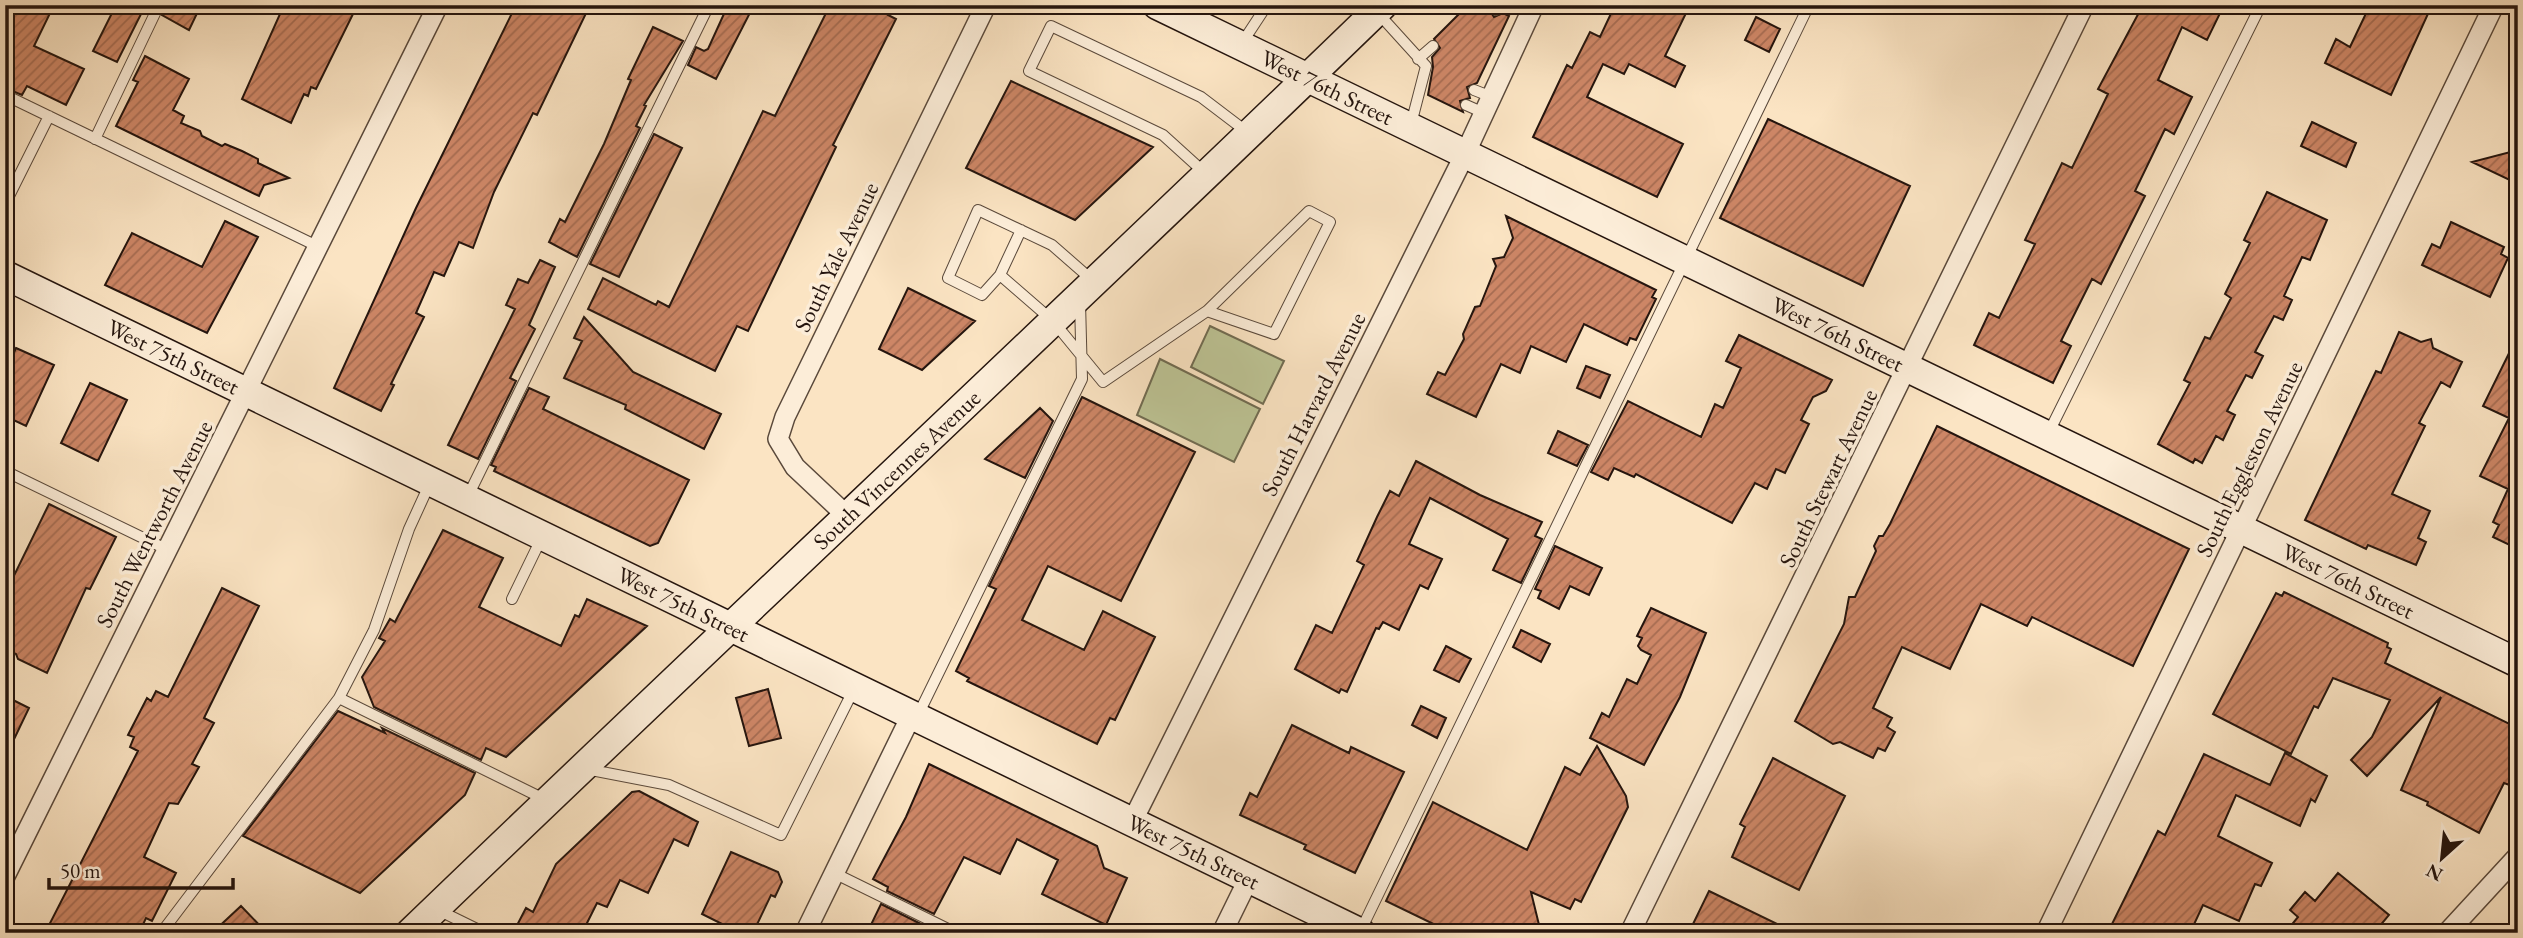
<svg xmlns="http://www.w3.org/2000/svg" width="2523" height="938" font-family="'EB Garamond',serif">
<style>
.pitch{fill:#bdc495;stroke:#716c52;stroke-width:2}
.building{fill:url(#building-hatch);stroke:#25150e;stroke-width:2}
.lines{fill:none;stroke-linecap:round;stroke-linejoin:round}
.lane-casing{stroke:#5a493b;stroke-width:12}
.street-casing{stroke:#5a493b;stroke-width:22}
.secondary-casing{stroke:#25150e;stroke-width:31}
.lane{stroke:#fcedd8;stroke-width:10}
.street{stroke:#fcedd8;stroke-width:19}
.secondary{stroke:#fcedd8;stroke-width:28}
.rail{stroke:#25150e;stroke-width:5;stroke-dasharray:12 12;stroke-linecap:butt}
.labels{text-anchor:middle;stroke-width:7;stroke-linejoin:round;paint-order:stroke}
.street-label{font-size:23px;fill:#25150e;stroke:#fcedd8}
</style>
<defs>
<pattern id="building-hatch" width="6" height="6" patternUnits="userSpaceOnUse" patternTransform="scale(1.75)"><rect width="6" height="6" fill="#cd8666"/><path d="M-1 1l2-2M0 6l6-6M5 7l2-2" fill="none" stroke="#a66c52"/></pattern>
</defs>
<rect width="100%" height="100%" fill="#fbe4c3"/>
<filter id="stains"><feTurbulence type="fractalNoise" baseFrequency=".00286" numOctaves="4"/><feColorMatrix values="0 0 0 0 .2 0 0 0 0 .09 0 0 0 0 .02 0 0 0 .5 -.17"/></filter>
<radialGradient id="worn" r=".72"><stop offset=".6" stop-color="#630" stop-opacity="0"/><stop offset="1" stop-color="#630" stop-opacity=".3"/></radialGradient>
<path class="pitch" d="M1210,326L1284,361L1263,404L1191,367Z
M1160,359L1260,409L1234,462L1137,415Z"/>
<path class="building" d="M5,5H54L34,46L84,69L66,105L27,86L22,95L5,88Z
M116,5H151L149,8L145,6L117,62L93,51Z
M166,5H201L189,30L162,15Z
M284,5H344L355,10L316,89L311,87L308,96L304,94L291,123L242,99Z
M516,5H590L537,115L533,113L494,192L473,248L459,242L444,276L434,272L416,313L424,317L391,384L394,385L381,411L334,388L416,208Z
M728,5H754L716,79L688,65L696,47L704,51L708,49Z
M830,5H893L888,15L896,19L833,145L836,147L748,331L737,326L715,371L588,309L603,278L656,305L658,301L669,307L763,111L775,116Z
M1468,5H1486L1494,17L1503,13L1509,16L1477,83L1467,87L1470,98L1460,101L1463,112L1428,95L1433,67L1432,57L1440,48L1434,39Z
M1615,5H1690L1665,56L1685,66L1675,87L1629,64L1624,74L1603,64L1587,97L1683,144L1657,197L1533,137L1567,65L1572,68L1590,32L1600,37Z
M2143,5H2224L2207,40L2182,27L2158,80L2192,97L2174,134L2165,129L2135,191L2145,196L2101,284L2092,279L2061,341L2071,346L2053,383L1974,345L1989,313L1999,318L2035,244L2025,240L2062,163L2072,168L2108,94L2098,89Z
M2370,5H2432L2391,95L2325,63L2336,39L2350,47Z
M1756,17L1780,29L1769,52L1745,40Z
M653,27L683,41L644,105L646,106L636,126L640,128L577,257L549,242L560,219L565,222L604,144L631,80L628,79Z
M145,56L189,79L173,110L184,116L181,123L200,131L202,136L222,146L225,144L242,151L258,159V163L289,178L264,185L259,196L116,126L138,82L133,80Z
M1011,81L1153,147L1075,220L966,168Z
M1768,119L1910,186L1863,286L1720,218Z
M2312,122L2356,143L2346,167L2301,146Z
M654,134L682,148L619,277L590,264Z
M2518,150V184L2472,162Z
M2267,192L2327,220L2310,260L2302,257L2284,296L2292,300L2283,320L2274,316L2273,318L2255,352L2263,356L2252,378L2246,375L2227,411L2235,415L2223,440L2216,436L2202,463L2195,459L2193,463L2158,444L2190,383L2184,380L2205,337L2210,339L2231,298L2225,294L2250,243L2244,240Z
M1506,216L1656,290L1652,297L1656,299L1636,340L1630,338L1627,345L1584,324L1566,362L1531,346L1520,373L1501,364L1476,417L1427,394L1438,372L1445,375L1464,339L1463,334L1475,307L1480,306L1496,266L1493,259L1504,257L1513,238Z
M225,221L258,237L207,333L105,285L132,233L202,267Z
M2451,222L2504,247L2501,254L2508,258L2490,297L2422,265L2432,244L2440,248Z
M540,260L555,267L529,325L535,329L510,378L516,381L478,459L448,445L515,309L506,305L518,279L528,283Z
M908,288L975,321L922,370L879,349Z
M584,317L633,372L721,414L704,449L625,409L626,405L564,378L582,341L574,338Z
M2399,332L2421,342L2431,339L2433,348L2462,362L2450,387L2441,382L2419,423L2425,426L2392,494L2430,511L2418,538L2426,542L2416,565L2368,545L2366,549L2305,520L2376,371L2381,373Z
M1739,335L1832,380L1826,391L1813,397L1801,420L1809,424L1785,473L1776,469L1767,489L1755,483L1732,523L1636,474L1634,477L1614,468L1608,480L1591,472L1628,401L1701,437L1715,404L1723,408L1741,368L1726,361Z
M2518,335V549L2493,537L2499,525L2493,522L2508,489L2480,476L2509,418L2483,406Z
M16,348L54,365L26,426L5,416V372Z
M1586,366L1610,375L1600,398L1577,388Z
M90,383L127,400L98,461L61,443Z
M529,388L549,397L543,409L689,480L658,543L650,546L494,471L496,467L491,465Z
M1082,397L1195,452L1121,601L1048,566L1022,620L1084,650L1103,611L1155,637L1115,720L1110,718L1097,744L967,681L969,678L956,671L996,589L989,586Z
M1040,408L1053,421L1025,478L985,459Z
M1937,426L2189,549L2133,666L2032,617L2027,626L1981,604L1950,669L1902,647L1873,708L1892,718L1887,727L1895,732L1885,751L1878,748L1873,758L1840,742L1833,744L1795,721L1844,624L1849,597H1855L1860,586L1876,551L1874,546L1879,536H1883L1890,524Z
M1558,431L1588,445L1577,466L1548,453Z
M1416,461L1480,495L1542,522L1535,536L1542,539L1521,583L1493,570L1508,539L1430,498L1409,544L1442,559L1428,589L1420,585L1399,630L1383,622L1379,629L1376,628L1347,692L1341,689L1339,693L1295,669L1316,625L1332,633L1364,565L1357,561L1377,517L1390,491L1399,496Z
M49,504L116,537L90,589L86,588L47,673L18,659L16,654L5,649V594Z
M443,530L503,558L479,607L561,646L575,615L579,617L587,599L647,626L506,757L486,748L481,760L374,707L362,677L385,641L379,638L390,619L395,622Z
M1555,546L1602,568L1589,595L1570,586L1559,609L1538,598L1541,591L1535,589Z
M222,588L259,606L204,718L214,723L192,764L199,767L178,804L169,803L144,857L176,873L152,921L146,918L139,933H45L138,751L130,747L134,737L128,735L147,698L151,701L156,691L168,697Z
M2284,592L2388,643L2387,647L2391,649L2385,663L2518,728V788L2504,783L2479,833L2427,805L2428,802L2401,790L2441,697L2367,776L2351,760L2372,737L2390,700L2333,678L2318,708L2314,706L2291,754L2213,714L2276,593L2282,596Z
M1651,608L1706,633L1680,697L1644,765L1590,738L1602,713L1609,717L1627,679L1637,684L1651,655L1641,650L1638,646L1642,638L1637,636Z
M1521,630L1550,644L1541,662L1513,647Z
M1446,646L1471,659L1459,682L1434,670Z
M768,689L781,738L749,746L736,698Z
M5,696L29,708L5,758Z
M1421,706L1446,718L1437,738L1412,725Z
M338,711L385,733L382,728L475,773L465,795L360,893L243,836Z
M1292,725L1349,753L1351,747L1404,772L1355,873L1304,849L1306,845L1240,815L1250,793L1257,797Z
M1597,746L1626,796L1628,807L1581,902L1575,899L1570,909L1531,892L1541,933H1452L1386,901L1433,802L1527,850L1565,767L1580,775Z
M2285,753L2327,776L2315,802L2311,799L2300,826L2236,795L2218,836L2272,863L2261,886L2255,884L2239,921L2203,905L2190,933H2129L2112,924L2158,831L2165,835L2204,754L2270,785Z
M1773,758L1845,796L1799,890L1732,857L1745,827L1740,824Z
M929,764L1097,846L1104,868L1127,878L1106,925L1042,894L1058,860L1017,839L1000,874L964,857L934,914L887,891L888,887L873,879L906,817Z
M639,791L698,822L688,846L674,839L648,893L620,880L607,907L597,903L583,931L573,925L570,930L576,933H513L526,908L533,912L556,864L632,792Z
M731,852L778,872L782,882L775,897L771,895L753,933H740L702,914Z
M2338,873L2389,915L2374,933H2285L2298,917L2290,910L2305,892L2315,901Z
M1709,891L1796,933H1711L1693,924Z
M881,904L927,927L924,933H867Z
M241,906L267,933H212Z"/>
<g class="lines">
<g class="lane-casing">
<path id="lane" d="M1496,10L1500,5
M1377,12L1426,66L1411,124
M1242,43L1267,5
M1418,59L1433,46
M1474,90L1492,97
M5,95L319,247
M1466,105L1484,113
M95,139L159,5
M1206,174L1163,135L1029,71L1051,26L1201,97L1247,132
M5,204L49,116
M1000,275L1021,230
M1092,280L1052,245L978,210L948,278L982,295L1000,275L1053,321L1103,382L1207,311L1309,211L1330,222L1274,334L1207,311
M2048,434L2261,5
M5,471L168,550
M467,498L709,5
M512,599L542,537
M339,698L546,800
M918,715L1082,379L1080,302
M586,769L669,785L781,835L854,689
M834,873L956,933
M438,910L485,933
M1360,932L1809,5
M161,933L339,698L374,630L409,529L430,483"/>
</g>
<g class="street-casing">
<path id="street" d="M846,515L795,467L778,439L785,417L986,5
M1132,822L1465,154L1534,5
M5,876L438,5
M805,933L911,716
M1222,933L1249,878
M1630,933L2084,5
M2046,933L2494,5
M2447,933L2518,856"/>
</g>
<g class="secondary-casing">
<g id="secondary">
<path id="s1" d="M1157,5L2518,663"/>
<path id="s2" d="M5,275L1361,933"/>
<path id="s3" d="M410,933C733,622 1061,317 1383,5"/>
</g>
</g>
<use href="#lane" class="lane"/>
<use href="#street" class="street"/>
<use href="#secondary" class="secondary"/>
<path class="rail" d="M2508,933L2518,922"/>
</g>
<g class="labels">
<g class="street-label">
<text dy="8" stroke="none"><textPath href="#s1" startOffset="189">West 76th Street</textPath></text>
<text transform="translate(836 257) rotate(-64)" y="8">South Yale Avenue</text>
<text dy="8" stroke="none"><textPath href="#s1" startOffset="756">West 76th Street</textPath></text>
<text dy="8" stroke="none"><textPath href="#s2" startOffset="187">West 75th Street</textPath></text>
<text transform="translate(1313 404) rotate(-63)" y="8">South Harvard Avenue</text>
<text transform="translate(2249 459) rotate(-64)" y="8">South Eggleston Avenue</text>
<text dy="8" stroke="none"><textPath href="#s3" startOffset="672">South Vincennes Avenue</textPath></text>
<text transform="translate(1828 478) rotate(-64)" y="8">South Stewart Avenue</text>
<text transform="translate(154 524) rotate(-63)" y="8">South Wentworth Avenue</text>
<text dy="8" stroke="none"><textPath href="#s1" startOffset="1323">West 76th Street</textPath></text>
<text dy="8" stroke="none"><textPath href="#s2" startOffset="754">West 75th Street</textPath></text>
<text dy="8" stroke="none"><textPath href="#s2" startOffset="1321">West 75th Street</textPath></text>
</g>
</g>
<rect width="2523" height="938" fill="none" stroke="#fbe4c3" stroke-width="28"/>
<rect x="7" y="7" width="2509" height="924" fill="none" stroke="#25150e" stroke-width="3.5"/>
<rect x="14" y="14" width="2495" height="910" fill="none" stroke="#25150e" stroke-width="2"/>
<g transform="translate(2442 858) rotate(207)" stroke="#fcedd8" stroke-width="5" paint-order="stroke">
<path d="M0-5L12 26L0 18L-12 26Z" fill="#25150e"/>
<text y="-10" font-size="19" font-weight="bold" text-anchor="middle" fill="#25150e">N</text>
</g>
<path d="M49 878v10h184v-10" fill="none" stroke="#25150e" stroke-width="3.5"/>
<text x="60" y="878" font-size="21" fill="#25150e" stroke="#fcedd8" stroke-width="5" paint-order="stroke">50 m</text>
<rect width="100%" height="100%" filter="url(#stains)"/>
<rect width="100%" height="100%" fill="url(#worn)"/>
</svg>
